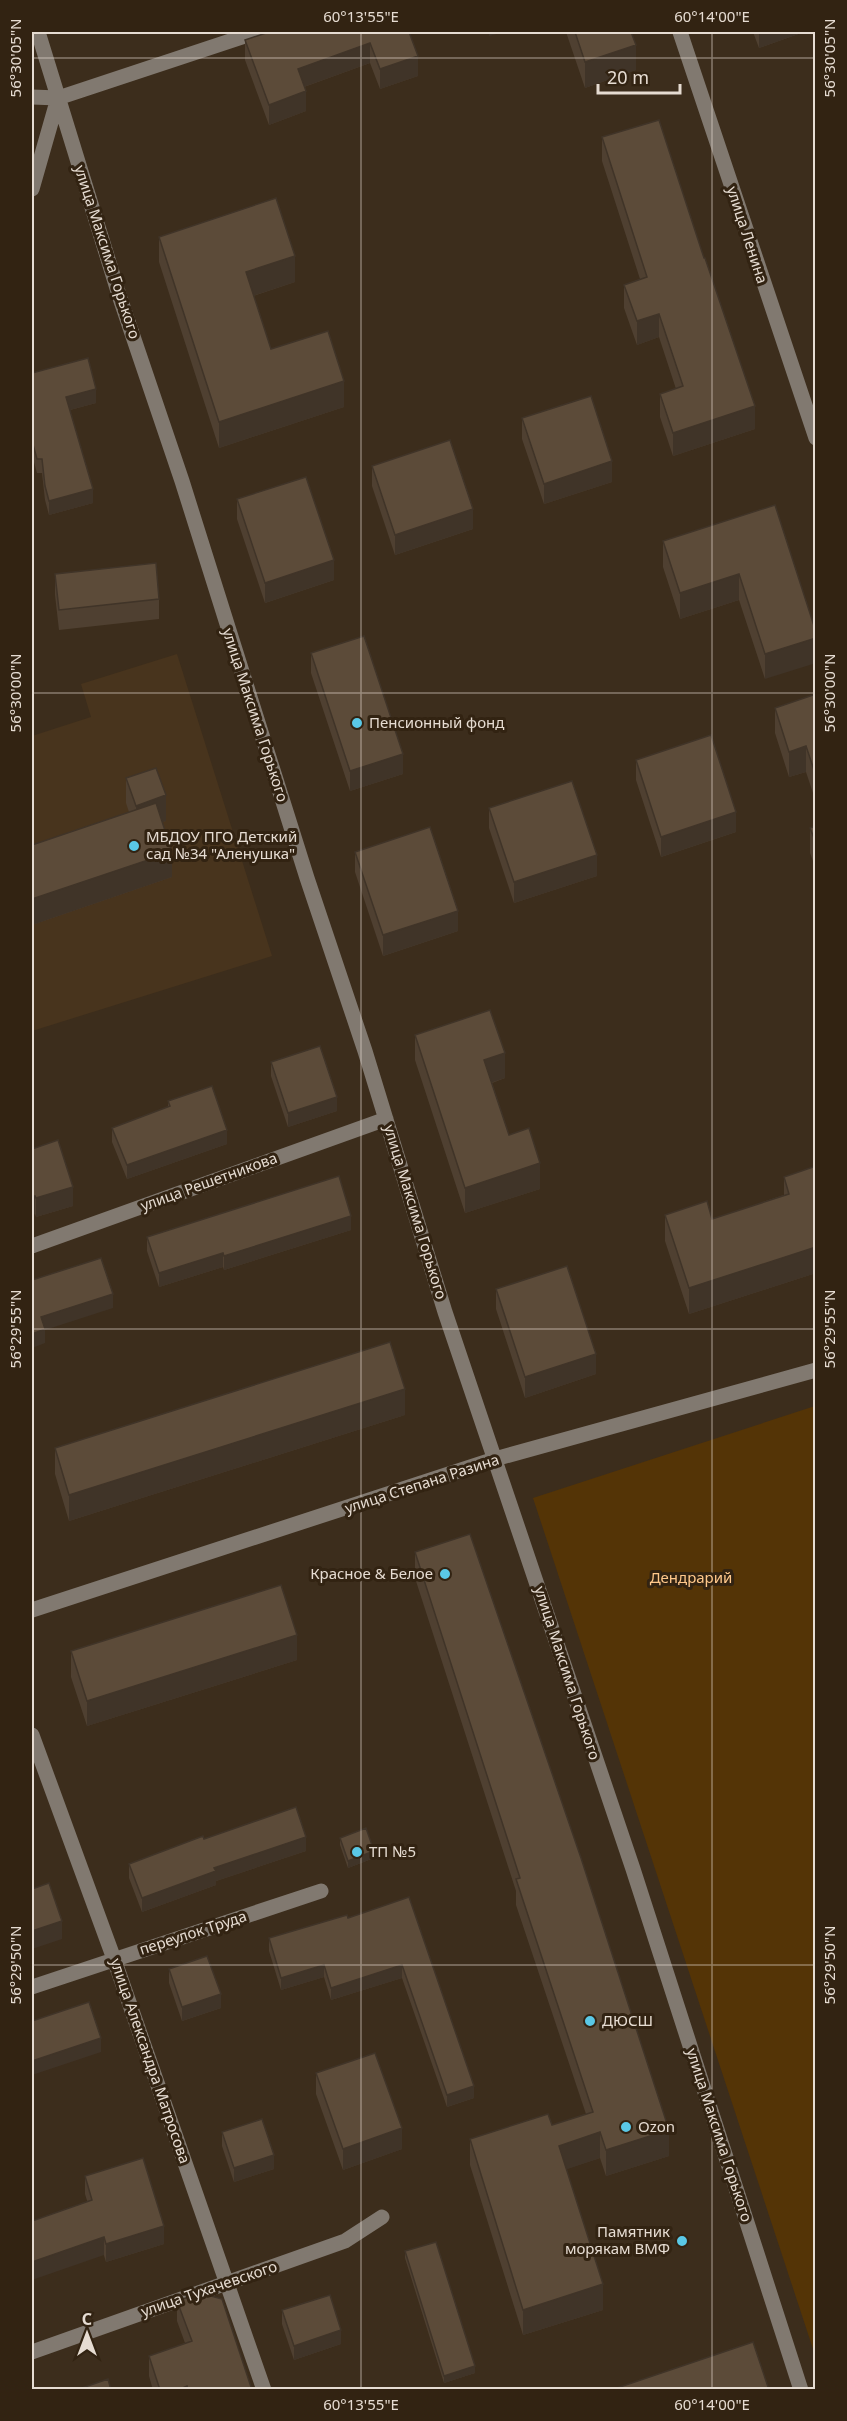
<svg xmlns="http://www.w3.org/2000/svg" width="847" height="2421" font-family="'Noto Sans',sans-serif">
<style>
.built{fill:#48341d}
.green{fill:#543406}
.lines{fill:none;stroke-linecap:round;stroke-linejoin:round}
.minor{stroke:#817970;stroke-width:15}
.wall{fill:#4f4031}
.shaded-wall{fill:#403428}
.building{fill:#5c4b39;stroke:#403428;stroke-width:1.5}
.ticks{fill:none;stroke:#e6dcd2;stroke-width:1.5;stroke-opacity:0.45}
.poi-dot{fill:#5ac8e6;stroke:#322312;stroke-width:2}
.labels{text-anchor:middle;stroke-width:6;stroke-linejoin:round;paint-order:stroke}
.street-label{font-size:15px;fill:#e6dcd2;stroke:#322312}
.poi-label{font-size:15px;fill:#e6dcd2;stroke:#322312;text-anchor:start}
.park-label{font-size:15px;fill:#ffc88b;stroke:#322312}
.neatline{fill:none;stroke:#e6dcd2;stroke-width:2}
.ticks-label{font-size:15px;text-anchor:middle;fill:#e6dcd2}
</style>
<rect width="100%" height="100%" fill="#3c2d1c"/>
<path class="built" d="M177,654L272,956L32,1031V736L91,717L81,684Z"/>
<path class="green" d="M815,1406H816L815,2355L533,1498Z"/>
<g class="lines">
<path class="minor" d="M38,32L120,298L182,481L307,878L365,1051L445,1312L633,1869L801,2390
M680,32L816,438
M32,97L58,98L257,32
M32,189L58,98
M32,1246L386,1119
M32,1610L495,1459L816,1370
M32,1735L114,1959L264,2390
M32,1987L321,1891
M32,2352L345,2241L382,2217"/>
</g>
<path class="wall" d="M409,32L418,76L380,89L370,63L304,87L306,111L269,125L245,60V40Z
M566,32H631L636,70L585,88Z
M753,32H804L759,48Z
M602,137L755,429L673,456L660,417V394L676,389L659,337L637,345L624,308V285L640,279L602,161Z
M159,237L295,282L253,296L271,349L344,407L219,448L159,262Z
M32,373L96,403L70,410L93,503L49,515L45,500L42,473H37L32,455Z
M522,418L612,482L544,504L522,439Z
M372,466L473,529L395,555L372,486Z
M237,499L334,580L265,603L237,519Z
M775,505L765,679L739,600L680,619L663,567V541Z
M55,574L159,599V619L59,630L55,595Z
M311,653L403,774L350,791L311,673Z
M816,694V802L806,772L789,777L775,733V708Z
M636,760L736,832L661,857L636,780Z
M126,778L166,821L162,822L172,877L32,925V845L129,812L126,803Z
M489,808L597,876L514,903L489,828Z
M816,826V869L810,853V828Z
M355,852L458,931L383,956L355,872Z
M415,1035L505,1078L492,1083L509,1135L540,1189L465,1213L415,1060Z
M271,1062L337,1111L288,1127L271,1076Z
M168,1101L227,1144L127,1179L112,1142V1128L168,1107Z
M32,1149L73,1206L36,1217L35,1214L32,1215Z
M816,1166V1273L689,1314L665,1241V1215L712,1219L784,1195V1177Z
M351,1230L224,1270L223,1267L159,1287L147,1251V1237Z
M496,1289L596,1374L525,1398L496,1309Z
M405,1415L69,1521L55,1474V1448Z
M415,1552L669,2156L606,2176L600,2158L566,2169L603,2310L523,2335L470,2165V2139L552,2125L586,2114L516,1905V1891L415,1578Z
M71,1651L297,1660L87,1726L71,1677Z
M340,1838L374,1858L348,1868L340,1845Z
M204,1839L306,1851L216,1881V1885L142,1912L129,1878V1864Z
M409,1897L474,2098L447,2107L402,1978L331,2000L324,1977L281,1990L269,1951V1938L348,1918Z
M169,1969L221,2008L182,2021L169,1983Z
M316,2073L402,2149L343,2170L316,2094Z
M222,2132L274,2169L234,2182L222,2146Z
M85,2176L164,2244L106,2262L85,2194Z
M405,2251L475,2373L444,2383L405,2258Z
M177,2301L252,2390H153L149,2376V2356L185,2343L177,2321Z
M282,2310L341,2344L294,2360L282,2324Z"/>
<path class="shaded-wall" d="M489,32H504L489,36Z
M759,32H804L759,48Z
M370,43V63L298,89V69Z
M636,45V70L585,88V62Z
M418,56V76L380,89V69Z
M306,91V111L269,125V105Z
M295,256V282L246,298V272Z
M659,314V337L637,345V321Z
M344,381V407L219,448V422Z
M96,389V403L66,411V397Z
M755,406V429L673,456V433Z
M612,461V482L544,504V484Z
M93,489V503L49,515V501Z
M473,509V529L395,555V535Z
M334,560V580L265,603V583Z
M739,574V600L680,619V593Z
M816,638V663L765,679V654Z
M806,746V772L789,777V752Z
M403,754V774L350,791V771Z
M166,795V821L136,831V806Z
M736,812V832L661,857V837Z
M172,852V877L32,925V899Z
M597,855V876L514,903V882Z
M458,911V931L383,956V935Z
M505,1053V1078L484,1085V1060Z
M337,1097V1111L288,1127V1113Z
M227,1130V1144L127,1179V1165Z
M540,1163V1189L465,1213V1188Z
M73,1187V1206L36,1217V1198Z
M35,1196V1214L32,1215V1197Z
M351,1216V1230L224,1270V1256Z
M816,1247V1273L689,1314V1288Z
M223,1253V1267L159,1287V1273Z
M113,1294V1308L45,1330V1343L32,1348V1334L41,1317Z
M596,1354V1374L525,1398V1377Z
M405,1389V1415L69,1521V1495Z
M297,1635V1660L87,1726V1701Z
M306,1837V1851L216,1881V1885L142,1912V1898L214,1868Z
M374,1851V1858L348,1868V1861Z
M62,1921V1939L32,1949V1931Z
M324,1965V1977L281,1990V1978Z
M402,1965V1978L331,2000V1988Z
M221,1994V2008L182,2021V2007Z
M101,2038V2052L32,2075V2061Z
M474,2086V2098L447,2107V2095Z
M402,2128V2149L343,2170V2149Z
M669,2130V2156L606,2176V2150Z
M600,2132V2158L559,2172V2146Z
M274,2155V2169L234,2182V2168Z
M164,2226V2244L106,2262V2244Z
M104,2237V2255L32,2280V2262Z
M603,2284V2310L523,2335V2310Z
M341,2330V2344L294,2360V2346Z
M475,2366V2373L444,2383V2376Z"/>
<path class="building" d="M269,32H409L418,56L380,69L370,43L298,69L306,91L269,105L245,40Z
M575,32H631L636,45L585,62Z
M659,120L704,258H705L755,406L673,433L660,394L683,386L659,314L637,321L624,285L647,277L602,137Z
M276,198L295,256L246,272L271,349L328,331L344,381L219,422L159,237Z
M88,358L96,389L66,397L93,489L49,501L45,486L42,459H37L32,441V373Z
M591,396L612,461L544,484L522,418Z
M450,440L473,509L395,535L372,466Z
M306,477L334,560L265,583L237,499Z
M775,505L816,632V638L765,654L739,574L680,593L663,541Z
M156,563L159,599L59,610L55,574Z
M364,636L403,754L350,771L311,653Z
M816,694V776L806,746L789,752L775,708Z
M711,735L736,812L661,837L636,760Z
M156,768L166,795L136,806L126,778Z
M572,781L597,855L514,882L489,808Z
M156,803L172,852L32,899V845Z
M816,826V843L810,828Z
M430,827L458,911L383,935L355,852Z
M490,1010L505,1053L484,1060L509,1135L529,1128L540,1163L465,1188L415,1035Z
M320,1046L337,1097L288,1113L271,1062Z
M212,1086L227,1130L127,1165L112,1128L170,1106L168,1101Z
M58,1140L73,1187L36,1198L35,1196L32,1197V1149Z
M816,1166V1247L689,1288L665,1215L707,1201L712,1219L789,1194L784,1177Z
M339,1176L351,1216L224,1256L223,1253L159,1273L147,1237Z
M101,1258L113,1294L41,1317L45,1329L32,1334V1280Z
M567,1266L596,1354L525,1377L496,1289Z
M390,1342L405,1389L69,1495L55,1448Z
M470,1534L581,1858L669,2130L606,2150L600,2132L559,2146L603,2284L523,2310L470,2139L548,2114L552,2125L593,2112L516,1879L520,1878L415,1552Z
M281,1585L297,1635L87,1701L71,1651Z
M296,1807L306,1837L214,1868L216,1871L142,1898L129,1864L203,1836L204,1839Z
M366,1828L374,1851L348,1861L340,1838Z
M49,1883L62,1921L32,1931V1889Z
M409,1897L474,2086L447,2095L402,1965L331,1988L324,1965L281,1978L269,1938L347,1915L348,1918Z
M207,1956L221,1994L182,2007L169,1969Z
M89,2002L101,2038L32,2061V2021Z
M375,2053L402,2128L343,2149L316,2073Z
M262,2119L274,2155L234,2168L222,2132Z
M143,2158L164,2226L106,2244L104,2237L32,2262V2221L92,2200L85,2176Z
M436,2242L475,2366L444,2376L405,2251Z
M200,2293L222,2299L252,2390H197V2388L188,2390L187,2386L178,2390H160L149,2356L192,2341L177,2301Z
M330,2295L341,2330L294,2346L282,2310Z
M753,2342L769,2390H611Z
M108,2379L111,2390H76Z"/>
<path class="ticks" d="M361,32V2390M712,32V2390M32,58H816M32,693H816M32,1329H816M32,1965H816"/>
<g class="poi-dot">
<circle cx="357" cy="723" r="6"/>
<circle cx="134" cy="846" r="6"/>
<circle cx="445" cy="1574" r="6"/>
<circle cx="357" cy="1852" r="6"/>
<circle cx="590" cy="2021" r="6"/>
<circle cx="626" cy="2127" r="6"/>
<circle cx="682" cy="2241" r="6"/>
</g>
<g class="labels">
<g class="street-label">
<text transform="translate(747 235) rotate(72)" y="5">улица Ленина</text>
<text transform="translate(107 252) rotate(72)" y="5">улица Максима Горького</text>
<text transform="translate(255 715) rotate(72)" y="5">улица Максима Горького</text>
<text transform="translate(209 1182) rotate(-20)" y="5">улица Решетникова</text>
<text transform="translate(415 1212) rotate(73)" y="5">улица Максима Горького</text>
<text transform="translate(422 1484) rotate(-18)" y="5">улица Степана Разина</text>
<text transform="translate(567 1673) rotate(72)" y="5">улица Максима Горького</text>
<text transform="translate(193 1933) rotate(-18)" y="5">переулок Труда</text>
<text transform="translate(150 2061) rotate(71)" y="5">улица Александра Матросова</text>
<text transform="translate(719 2135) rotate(72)" y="5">улица Максима Горького</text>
<text transform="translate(209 2289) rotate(-19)" y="5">улица Тухачевского</text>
</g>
<g class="poi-label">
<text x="369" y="728">Пенсионный фонд</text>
<text x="146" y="842">МБДОУ ПГО Детский<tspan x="146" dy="17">сад №34 "Аленушка"</tspan></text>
<text x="433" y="1579" text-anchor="end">Красное &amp; Белое</text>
<text x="369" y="1857">ТП №5</text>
<text x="602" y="2026">ДЮСШ</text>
<text x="638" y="2132">Ozon</text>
<text x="670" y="2237" text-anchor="end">Памятник<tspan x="670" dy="17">морякам ВМФ</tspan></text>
</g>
<g class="park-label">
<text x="691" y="1583">Дендрарий</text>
</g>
</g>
<rect width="847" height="2421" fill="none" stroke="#322312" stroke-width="66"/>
<g transform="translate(87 2334)" stroke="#322312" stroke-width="4.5" paint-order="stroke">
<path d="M0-4.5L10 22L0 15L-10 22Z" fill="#e6dcd2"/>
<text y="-9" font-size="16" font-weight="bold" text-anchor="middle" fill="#e6dcd2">С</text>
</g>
<path d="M598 84v9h82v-9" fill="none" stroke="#e6dcd2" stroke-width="3"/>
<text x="607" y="84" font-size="18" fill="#e6dcd2" stroke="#322312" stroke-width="4.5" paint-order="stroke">20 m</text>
<rect x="33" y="33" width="781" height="2355" class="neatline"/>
<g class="ticks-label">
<text x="361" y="22">60°13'55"E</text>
<text x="712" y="22">60°14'00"E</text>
<text transform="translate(16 58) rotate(-90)" y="5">56°30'05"N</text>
<text transform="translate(830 58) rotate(-90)" y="5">56°30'05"N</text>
<text transform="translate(16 693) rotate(-90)" y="5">56°30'00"N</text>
<text transform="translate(830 693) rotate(-90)" y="5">56°30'00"N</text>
<text transform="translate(16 1329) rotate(-90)" y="5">56°29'55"N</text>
<text transform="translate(830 1329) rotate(-90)" y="5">56°29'55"N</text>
<text transform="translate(16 1965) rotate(-90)" y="5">56°29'50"N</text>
<text transform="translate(830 1965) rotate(-90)" y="5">56°29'50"N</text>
<text x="361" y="2410">60°13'55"E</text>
<text x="712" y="2410">60°14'00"E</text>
</g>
</svg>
